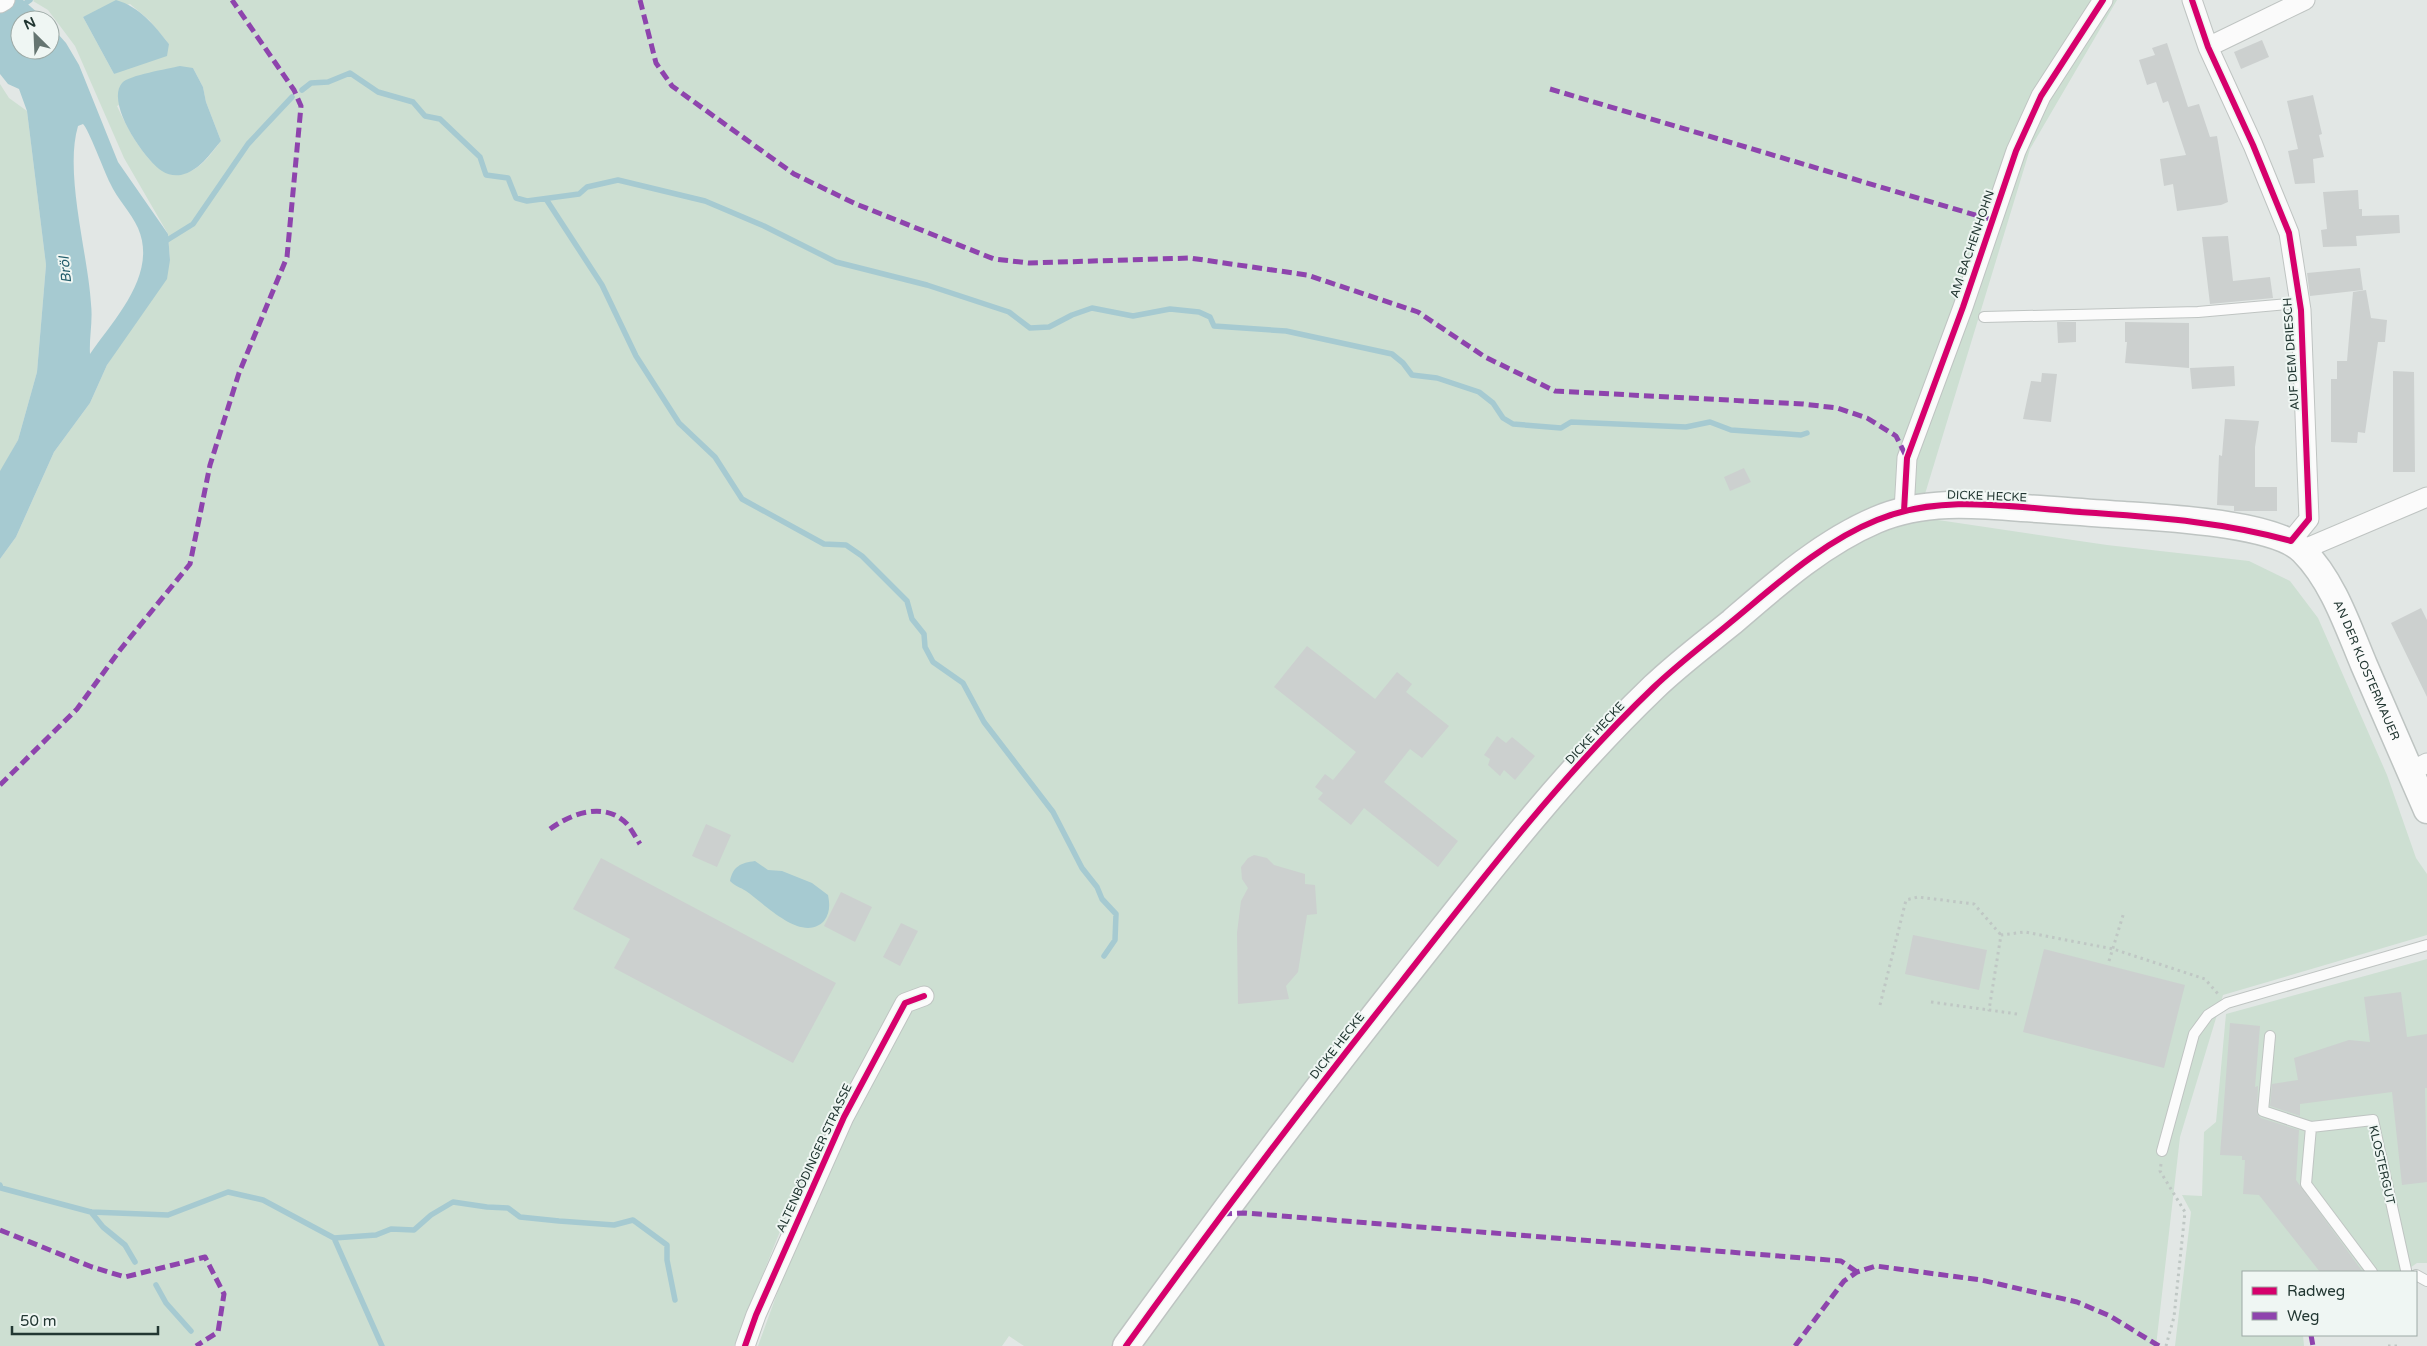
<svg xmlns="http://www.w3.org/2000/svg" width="2427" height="1346" font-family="'Varela Round',sans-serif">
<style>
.green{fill:#cddfd2;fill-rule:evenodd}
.water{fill:#a6cad1;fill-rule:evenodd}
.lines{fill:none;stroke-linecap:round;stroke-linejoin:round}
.stream{stroke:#a6cad1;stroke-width:5.5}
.building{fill:#ccd0cf}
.lane-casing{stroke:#bfc4c2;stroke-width:12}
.street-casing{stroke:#bfc4c2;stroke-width:21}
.secondary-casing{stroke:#bec4c2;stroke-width:29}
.path{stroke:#bfc7c4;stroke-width:3;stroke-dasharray:2.5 4;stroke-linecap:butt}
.lane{stroke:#fbfbfb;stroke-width:10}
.street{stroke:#fbfbfb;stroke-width:19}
.secondary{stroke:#fbfbfb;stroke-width:26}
.quiet{stroke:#8e44ad;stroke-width:5;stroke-dasharray:10 5;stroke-linecap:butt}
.cycleway-casing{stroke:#eff6f3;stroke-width:9}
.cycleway{stroke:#d6006c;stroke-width:6}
.labels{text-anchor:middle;stroke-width:4;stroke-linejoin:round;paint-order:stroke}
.street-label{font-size:12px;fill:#223732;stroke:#eff6f3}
.water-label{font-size:14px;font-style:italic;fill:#245e6c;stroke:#eff6f3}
</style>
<rect width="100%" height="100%" fill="#e2e7e5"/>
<path class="green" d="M34,0H2117L2030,149L1918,517L2107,545L2249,561L2290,581L2318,618L2387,775L2416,858L2427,874V935L2223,995L2180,1137L2156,1346H1024L1009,1336L1002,1346H758L800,1230L787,1214L734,1346H0V559L16,537L54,452L90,403L107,365L170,260L168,234L124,158L75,46L48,10L33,1ZM130,4L149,20L169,44L114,74L83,17ZM193,68L203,87L206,102L221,141C212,152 204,165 191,171C156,189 129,131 117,106Z
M0,84L9,98L27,111L46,265L37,372L18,440L0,473Z
M2427,959V1263H2417L2404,1272H2243V1335H2303L2304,1346H2175L2191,1212L2182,1195L2202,1196L2204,1132L2216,1122L2226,1014Z"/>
<path class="water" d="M0,0H23L46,20H20V50H50V25L66,43L79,65L118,162L168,234L170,260L167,279L107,365L90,403L54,452L16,537L0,559V471L18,440L37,372L46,265L27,111L19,89L8,84L0,74ZM83,124C88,128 105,173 110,183C117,199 131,212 138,228C158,274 115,318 90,354C89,338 93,321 91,304C88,254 64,173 78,126Z
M116,0C140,7 154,25 169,44L167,56L114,74L83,17Z
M180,66L193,68L203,87L206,102L221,141C210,154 199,171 181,175C174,176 168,175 162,171C145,160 105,103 122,83C129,75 168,69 180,66Z
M755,861L768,870L782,871L812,883L828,895C830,905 830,913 824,921C802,944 764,903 746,891C740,887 736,887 730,881C733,866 741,863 755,861Z"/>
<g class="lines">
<path class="stream" d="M20,7L30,0
M302,90L311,83L328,82L350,73L378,92L413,102L425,116L440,119L480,157L486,175L508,178L516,198L527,201L579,194L587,187L618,180L705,201L764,226L836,262L927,285L1009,312L1030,328L1049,327L1072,315L1092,308L1133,316L1170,309L1199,312L1210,317L1214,326L1286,331L1392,354L1403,363L1412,375L1437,378L1479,392L1493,403L1503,418L1513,424L1561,428L1571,422L1686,427L1710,422L1731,430L1801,435L1807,433
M546,199L602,285L636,356L679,423L715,457L742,499L824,544L846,545L862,556L907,601L912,619L924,634L925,647L933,662L963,683L984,722L1053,812L1082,868L1097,887L1102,899L1116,914L1115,940L1104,956
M164,242L193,224L248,144L292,97
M0,1185L1,1188L91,1212L168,1215L228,1192L263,1200L334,1238L376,1235L391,1229L414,1230L431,1215L453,1202L487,1207L508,1208L520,1217L559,1221L614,1225L633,1220L667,1245V1260L675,1300
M91,1212L103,1227L125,1245L135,1262
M334,1238L382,1346
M156,1285L166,1303L191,1331"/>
</g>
<path class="building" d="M2262,40L2269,57L2241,69L2234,52Z
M2167,43L2188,107L2199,104L2210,137L2217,136L2228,202L2221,205L2177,211L2173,184L2164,186L2160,159L2186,155L2168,101L2163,103L2156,82L2147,85L2139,60L2155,55L2152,48Z
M2313,95L2322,134L2319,135L2324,157L2313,159L2315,183L2295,184L2288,151L2298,149L2287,101Z
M2358,190L2359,209H2362V216L2399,215L2400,233L2356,236L2357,246L2323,247L2321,230L2327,229L2323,192Z
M2228,236L2233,281L2270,277L2273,298L2210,304L2202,237Z
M2360,268L2363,290L2310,296L2307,273Z
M2366,290L2371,318L2387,320L2385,342H2378L2365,433L2358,432L2357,443L2331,442V379H2337V361H2347L2353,292Z
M2057,322H2076V342L2058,343Z
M2125,322L2189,323V368L2125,363L2127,342H2125Z
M2234,366L2235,386L2192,389L2190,368Z
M2393,371L2414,372L2415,472H2393Z
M2042,373L2057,374L2051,422L2023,419L2031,381L2041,382Z
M2225,419L2259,421L2255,447V487H2277V511H2234V506L2217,505L2219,455L2222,456Z
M1744,468L1751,482L1730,491L1724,477Z
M2421,608L2427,620V697L2391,623Z
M1307,646L1375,699L1397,672L1412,684L1406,692L1449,726L1422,758L1410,749L1384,782L1458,841L1438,867L1364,808L1351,825L1318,799L1323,793L1315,787L1325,774L1333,780L1356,752L1274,687Z
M1497,736L1506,743L1512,737L1535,756L1515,780L1504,770L1500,776L1488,765L1490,759L1484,755Z
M706,824L731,835L717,867L692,856Z
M1254,855L1267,858L1274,865L1305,874V884L1315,885L1317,914L1307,915L1298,972L1286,986L1289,999L1238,1004L1237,933L1241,901L1248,888L1242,879L1241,867L1248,858Z
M601,858L836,983L793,1063L614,968L630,939L573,909Z
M841,892L872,907L855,942L824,926Z
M901,923L918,931L900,966L883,957Z
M1913,935L1987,950L1979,990L1905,974Z
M2044,949L2185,985L2164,1068L2023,1032Z
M2401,992L2407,1037L2427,1034V1088H2425L2427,1182L2402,1185L2392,1092L2300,1104V1116L2270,1106L2272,1084L2298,1080L2294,1058L2349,1040L2370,1042L2364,997Z
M2230,1023L2260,1026L2255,1087L2258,1086L2257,1114L2261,1118L2299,1130L2296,1180L2363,1272H2320L2259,1195L2243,1194L2245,1160H2242V1156L2220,1155Z"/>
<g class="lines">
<g class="lane-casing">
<path id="lane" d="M1984,317L2198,312L2300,303
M2270,1036L2263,1111L2311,1127
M2162,1151L2194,1034L2208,1015L2227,1003L2427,945
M2372,1272L2306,1184L2311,1127L2373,1120L2406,1270
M2416,1275L2427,1281"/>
</g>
<g class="street-casing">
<path id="street" d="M2192,0L2208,47L2253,145L2289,233L2301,310L2309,519L2291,541
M0,3L5,0
M2208,47L2305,0
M1904,511L1907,458L1963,307L2016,151L2041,96L2103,0
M2302,550L2427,497
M2410,772L2427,763
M745,1346L756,1315L844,1117L905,1003L924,996"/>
</g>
<g class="secondary-casing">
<g id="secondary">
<path id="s1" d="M1126,1346C1215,1223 1306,1102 1400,983C1480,882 1560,777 1654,687C1678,664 1706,643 1732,622C1776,584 1822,543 1876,520C1922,500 1973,504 2022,508C2056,510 2090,513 2124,515C2165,518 2275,523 2303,551C2333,581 2348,627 2364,665C2385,714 2406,762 2427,810"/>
</g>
</g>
<path class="path" d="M2109,961L2124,912
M1931,1002L1989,1010
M1880,1005L1906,900L1918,897L1974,904L2001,935
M2017,1014L1989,1010L2001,935L2025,932L2113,949L2205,979L2218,994
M2161,1164L2160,1171L2185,1212L2174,1317L2166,1346
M2388,1346H2397"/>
<use href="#lane" class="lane"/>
<use href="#street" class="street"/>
<use href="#secondary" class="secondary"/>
<path class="quiet" d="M640,0L656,63L672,86L794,174L856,204L994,259L1029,263L1190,258L1307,275L1418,312L1485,357L1555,391L1803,404L1837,408L1867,418L1896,436L1907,458
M1550,89L1992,220
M0,785L77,709L120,650L190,564L210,465L239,373L287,257L301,106L294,90L232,0
M550,829C572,813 605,801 627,824C632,830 636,838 640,844
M1222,1214L1245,1213L1841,1261L1857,1272
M0,1230L92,1267L125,1277L205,1257L224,1294L218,1332L196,1346
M2311,1335L2313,1346
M1795,1346L1844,1281L1857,1272L1876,1266L1981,1280L2077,1302L2110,1316L2159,1346"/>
<g class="cycleway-casing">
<path id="cycleway" d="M1904,511L1907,458L1963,307L2016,151L2041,96L2103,0
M745,1346L756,1315L844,1117L905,1003L924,996
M1126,1346C1215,1222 1307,1101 1402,981C1481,880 1561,776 1654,687C1678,664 1706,643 1731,622C1776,585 1822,542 1877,520C1937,495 2005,506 2068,511C2146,517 2216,520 2291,541L2309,519L2301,310L2289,233L2253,145L2208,47L2192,0"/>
</g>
<use href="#cycleway" class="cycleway"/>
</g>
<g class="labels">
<g class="street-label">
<text transform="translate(1972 244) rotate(-71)" y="4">AM BACHENHOHN</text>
<text transform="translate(2291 354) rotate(-94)" y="4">AUF DEM DRIESCH</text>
<text transform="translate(1987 496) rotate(2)" y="4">DICKE HECKE</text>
<text dy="4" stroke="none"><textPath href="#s1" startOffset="1695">AN DER KLOSTERMAUER</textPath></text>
<text transform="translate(1595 733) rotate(-47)" y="4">DICKE HECKE</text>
<text transform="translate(1337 1046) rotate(-52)" y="4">DICKE HECKE</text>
<text transform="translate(814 1158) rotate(-65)" y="4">ALTENBÖDINGER STRASSE</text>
<text transform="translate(2382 1165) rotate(77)" y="4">KLOSTERGUT</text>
</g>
<g class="water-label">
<text transform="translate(65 270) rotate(-96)" y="5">Bröl</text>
</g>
</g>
<rect x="2242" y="1271" width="175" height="65" fill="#eff6f3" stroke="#9daaa6"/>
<rect x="2252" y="1287" width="25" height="8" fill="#d6006c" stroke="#9daaa6"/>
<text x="2287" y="1296" font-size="15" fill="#223732">Radweg</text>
<rect x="2252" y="1312" width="25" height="8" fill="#8e44ad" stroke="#9daaa6"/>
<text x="2287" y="1321" font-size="15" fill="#223732">Weg</text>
<g transform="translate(35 35) rotate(336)"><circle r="24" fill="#eff6f3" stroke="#9daaa6"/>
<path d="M0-4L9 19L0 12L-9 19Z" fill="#657571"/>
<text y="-8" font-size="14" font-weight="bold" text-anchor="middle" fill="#223732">N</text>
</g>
<path d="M12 1326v8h146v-8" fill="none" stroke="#223732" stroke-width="2.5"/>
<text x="20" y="1326" font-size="15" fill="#223732" stroke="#eff6f3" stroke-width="4" paint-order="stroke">50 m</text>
</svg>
